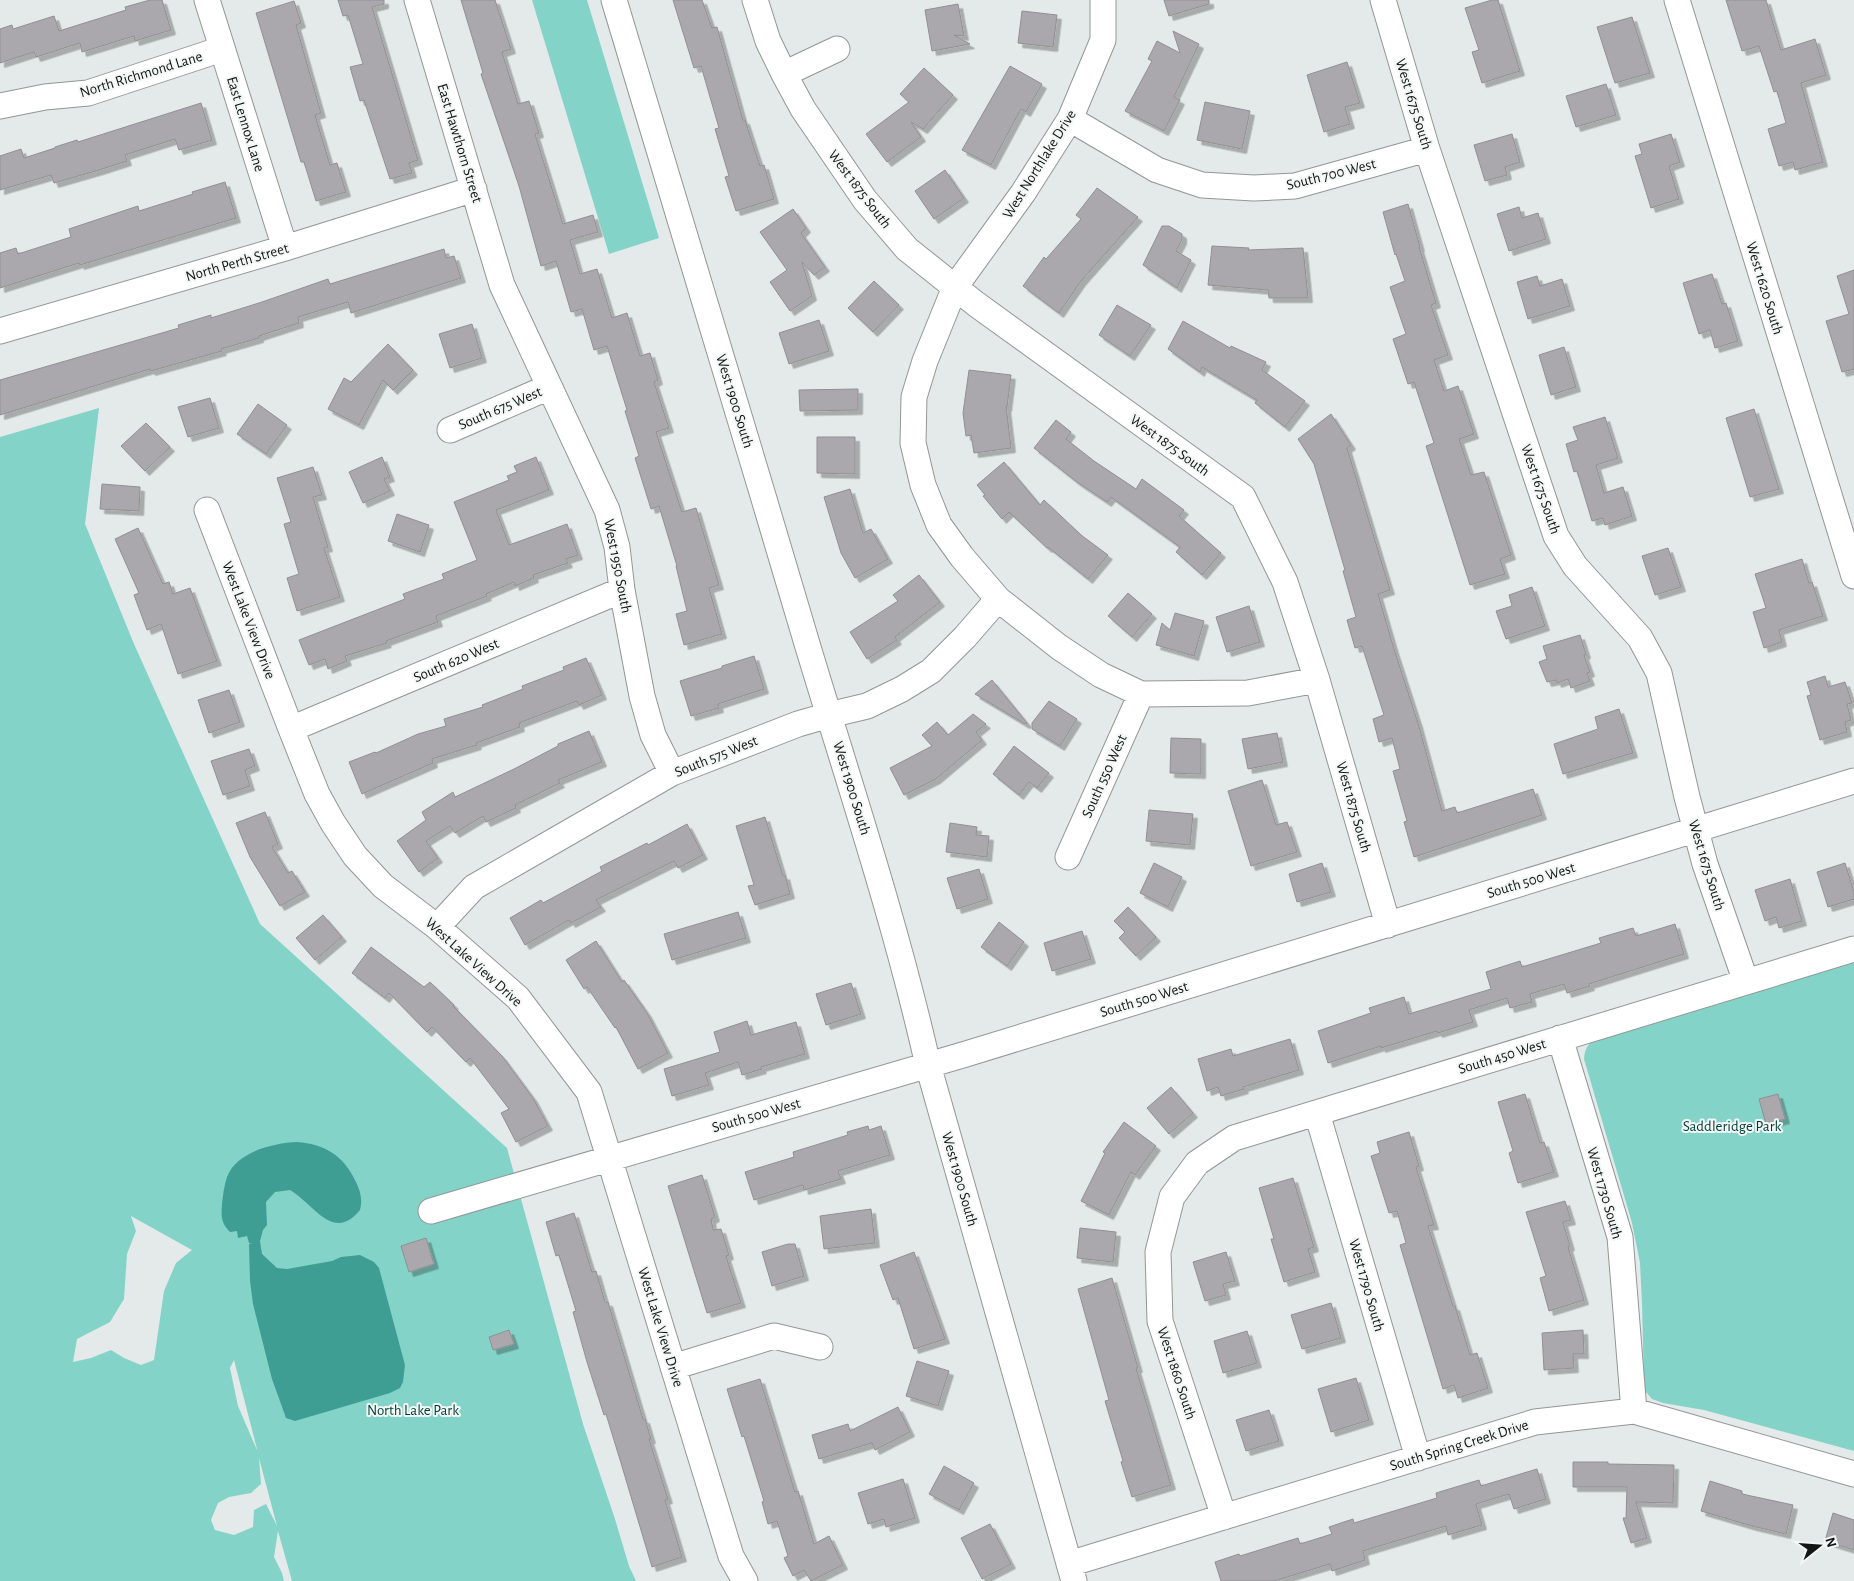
<svg xmlns="http://www.w3.org/2000/svg" width="1854" height="1581" font-family="'Alegreya Sans',sans-serif">
<style>
.green{fill:#84d3c8;fill-rule:evenodd}
.water{fill:#3e9e93}
.building{fill:#aaa8ac;stroke:#918f93;filter:url(#shadow)}
.lines{fill:none;stroke-linecap:round;stroke-linejoin:round}
.minor-casing{stroke:#929796;stroke-width:27}
.minor{stroke:#fff;stroke-width:25}
.labels{text-anchor:middle;stroke-width:4;stroke-linejoin:round;paint-order:stroke}
.street-label{font-size:15px;fill:#141616;stroke:#f2f7f6}
.park-label{font-size:15px;fill:#003d37;stroke:#f2f7f6}
</style>
<defs>
<filter id="shadow"><feDropShadow dx="4.5" dy="4.5" stdDeviation="0" flood-color="#0004"/></filter>
</defs>
<rect width="100%" height="100%" fill="#e4eae9"/>
<path class="green" d="M532,0H587L659,238L609,254Z
M99,408L85,524L134,644L260,924L507,1148L583,1424L615,1519L629,1566L636,1581H292L278,1531L274,1557L282,1573L284,1581H0V437ZM131,1216L192,1250L176,1263L164,1291L154,1360L141,1365L124,1358L111,1350L91,1358L73,1362L77,1339L110,1322L124,1299L127,1254L136,1231ZM234,1360L257,1449V1450L238,1406L230,1368ZM259,1458L277,1526L266,1504L254,1510L253,1527L234,1535L215,1530L211,1520L218,1503L229,1497L251,1493L261,1484Z
M1854,960V1451L1704,1410L1663,1403L1652,1399L1646,1392L1644,1384L1642,1303L1640,1263L1632,1223L1584,1059C1585,1049 1587,1044 1596,1039Z"/>
<path class="water" d="M297,1142C324,1144 343,1155 355,1180C360,1190 363,1199 360,1210C333,1243 314,1204 290,1190L275,1192L266,1202L267,1225L263,1230L260,1241L262,1254L277,1268L287,1269L332,1261L341,1257L360,1255L374,1262L379,1268L405,1365L403,1382L400,1388L390,1393L295,1421L286,1418L272,1379L253,1304L250,1281L249,1244L252,1243H249L247,1236L238,1238L237,1231L230,1232C221,1223 221,1216 222,1204C223,1195 224,1186 227,1177C236,1152 273,1143 297,1142Z"/>
<path class="building" d="M150,0H162L171,30L135,41L134,36L82,52L80,43L36,57L34,52L0,63V29L12,25L13,29L54,16L59,31L126,10L125,7Z
M338,0H384V4L372,7L418,160L409,163L412,173L390,179L364,100L360,101L350,67L363,64L348,15L343,16Z
M461,0H495L511,49L502,52L518,104L529,101L539,133L535,134L563,224L593,215L598,232L570,240L580,274L597,269L612,318L627,313L640,356L650,353L658,380L654,382L669,428L656,432L682,512L696,508L719,585L709,588L722,634L684,645L676,614L687,611L676,566H677L659,506L651,509L635,458L639,456L625,411L627,410L607,346L594,350L582,309L571,312L556,261L541,266L519,186L481,74L483,73Z
M673,0H702L712,28L717,27L743,120H745L760,166L764,165L774,199L736,211L725,177L729,176L715,129L719,128L701,66L694,68Z
M1164,0H1209V4L1169,16Z
M1492,0H1498L1520,71L1482,83L1472,52L1479,50L1465,8Z
M1726,0H1766L1781,50L1815,39L1826,75L1801,83L1823,162L1795,170L1793,162L1779,166L1768,129L1786,123L1777,91L1774,92L1759,46L1742,51Z
M294,1L301,23L296,25L321,113L315,115L330,165L337,163L346,192L316,201L304,162H301L256,13Z
M958,4L964,36L954,35L970,44L932,51L925,10Z
M1022,11L1057,15L1053,47L1018,43Z
M1632,17L1650,73L1615,83L1597,27Z
M1173,31L1199,44L1174,97L1180,100L1164,131L1125,111L1152,61L1148,59L1157,41L1180,53Z
M1347,62L1360,103L1345,107L1350,124L1324,132L1307,75Z
M1010,66L1042,84L1026,112L1021,109L991,165L962,150Z
M924,68L953,95L923,129L911,122L921,137L887,162L866,134L909,102L900,94Z
M1606,84L1616,115L1576,127L1566,96Z
M1205,102L1250,111L1242,149L1197,140Z
M201,103L212,140L179,150L175,139L125,155L127,161L99,170L54,183L51,175L0,190V156L21,149L24,158L55,148V147L77,140L78,142Z
M1512,134L1520,162L1505,167L1507,175L1485,181L1474,145Z
M1671,134L1680,162L1669,166L1679,199L1651,208L1635,156L1642,154L1639,144Z
M945,170L964,198L934,219L915,191Z
M225,182L236,218L80,265L79,263L0,288V253L16,248L18,254L71,237L69,229L138,206L139,211L193,194L192,192Z
M1097,188L1138,217L1081,281L1059,313L1023,286L1044,257L1046,259L1081,219L1076,215Z
M1408,204L1420,247H1419L1436,303L1431,305L1448,355L1434,360L1444,391L1458,386L1474,434L1459,439L1471,475L1484,472L1511,555L1500,559L1505,574L1470,585L1426,446L1434,443L1414,382L1408,384L1393,339L1406,334L1390,287L1405,281L1396,254L1395,255L1383,212Z
M1519,207L1522,218L1538,213L1546,239L1509,251L1497,214Z
M793,209L806,228L801,233L825,267L814,275L802,262L812,296L790,311L770,282L787,270L760,232Z
M1162,226H1169L1182,234V240L1176,251L1191,260L1177,288L1143,265Z
M1212,246L1249,248L1248,250L1303,248L1308,298H1269L1268,290L1208,285Z
M444,249L446,258L454,256L461,278L351,313L348,302L298,317L299,323L259,336V338L221,349L222,351L151,371L150,369L0,415V380L179,328L178,325L211,315V318L262,302L328,279L330,284Z
M1854,270V369L1842,372L1826,321L1849,314L1837,276Z
M1712,274L1722,304L1726,303L1738,341L1715,348L1710,330L1699,334L1683,283Z
M1537,276L1540,286L1562,279L1570,306L1528,319L1517,282Z
M874,281L899,305L873,332L848,308Z
M1117,305L1151,325L1130,356L1099,335Z
M819,320L829,351L789,364L779,333Z
M1183,321L1230,348L1231,346L1266,362L1262,370L1305,401L1285,427L1255,403L1257,400L1202,367L1200,372L1168,349Z
M472,324L482,358L450,368L439,334Z
M388,344L413,370L393,390L383,380L359,425L328,409L344,378L351,382Z
M1564,347L1576,387L1551,395L1539,355Z
M969,370L1011,375L1007,407L1006,406L1011,448L974,453L971,435L966,436L963,413Z
M858,389V410L800,411L799,390Z
M210,398L219,428L188,437L178,407Z
M258,404L287,425L266,454L237,434Z
M1754,409L1779,489L1750,497L1726,418Z
M1331,414L1351,445L1347,448L1390,590L1378,594L1394,649L1418,723L1442,811L1455,807L1457,813L1533,789L1542,815L1414,857L1404,822L1407,821L1393,771L1400,769L1392,738L1379,742L1373,719L1384,715L1362,646L1355,648L1347,620L1356,617L1343,571L1345,570L1314,464L1298,439Z
M1605,417L1618,458L1596,465L1604,493L1623,487L1632,516L1605,525L1603,518L1592,521L1577,471L1574,472L1566,444L1578,440L1573,427Z
M1056,420L1071,432L1066,439L1094,461L1136,489L1142,479L1184,510L1179,516L1221,553L1202,575L1176,552L1180,547L1111,497L1107,502L1077,482L1034,448Z
M146,423L170,447L145,471L121,446Z
M817,437H855V474L817,473Z
M382,457L390,477L384,479L390,491L363,503L349,472Z
M536,457L549,490L496,510L509,545L567,524L578,555L566,559L568,563L533,575L534,578L515,586L514,582L486,594L487,596L436,616L438,622L386,641L387,643L345,656L347,661L328,669L325,659L309,665L299,640L405,599L403,594L444,579L442,574L477,560L454,502L509,480L507,476L517,472L514,466Z
M1004,462L1040,505L1044,500L1081,535L1108,555L1088,579L1048,547L1047,548L1009,512L1002,519L983,496L985,495L977,485Z
M313,467L322,495L313,497L328,547L324,548L340,597L297,611L287,578L299,574L284,524L291,522L277,478Z
M102,484L140,487L139,511L100,509Z
M850,489L863,533L871,529L888,559L855,578L841,553L824,497Z
M397,514L429,525L420,552L388,541Z
M138,528L163,584L169,582L173,594L190,588L217,661L178,674L161,624L147,630L134,595L139,593L115,539Z
M1668,548L1681,587L1655,595L1642,556Z
M1802,559L1809,583L1812,582L1823,616L1779,630L1782,642L1764,648L1753,612L1766,608L1755,574Z
M919,575L940,602L895,637L897,640L867,659L850,632L898,601L893,595Z
M1532,587L1545,626L1506,639L1496,611L1512,606L1509,595Z
M1128,593L1152,614L1132,637L1108,616Z
M1249,606L1260,642L1227,652L1216,617Z
M1175,613L1204,621L1194,656L1156,645L1162,623L1170,630Z
M1580,635L1586,654L1584,655L1590,672L1587,673L1590,681L1571,688L1568,679L1557,683L1556,680L1547,682L1539,662L1547,659L1543,646Z
M754,656L764,689L718,704L719,708L691,716L680,681L722,668V666Z
M586,658L602,695L579,705L577,701L519,723L520,727L476,743L477,745L432,759L433,763L362,794L349,762L375,752L376,753L418,734L446,726L444,719L483,707L482,705L523,689L522,686L564,670L563,667Z
M1825,676L1828,687L1845,682L1852,703L1847,704L1851,720L1845,722L1847,732L1820,740L1807,696L1811,695L1807,682Z
M992,680L1027,723L1025,724L975,694Z
M229,690L240,722L209,733L198,700Z
M1049,701L1077,719L1060,746L1032,729V723Z
M1619,709L1633,753L1563,774L1554,744L1598,729L1595,717Z
M973,714L986,724L976,732L982,740L936,779L904,795L890,768L932,746L922,735L937,722L948,735Z
M589,731L602,762L558,780L560,783L515,805L516,808L486,822L483,816L455,833L450,826L426,841L438,858L419,872L397,841L426,820L422,812L453,792L455,797L514,769L558,746V744Z
M1277,733L1283,762L1248,769L1242,739Z
M1171,738L1201,739V774L1170,773Z
M1014,746L1049,773L1037,788L1029,782L1019,795L993,774Z
M249,749L255,766L245,770L250,786L223,795L211,761Z
M1262,780L1276,825L1287,822L1297,852L1251,866L1228,791Z
M1149,810L1193,814L1190,845L1146,841Z
M265,812L278,844L272,847L288,873L292,871L305,892L280,906L250,857L236,823Z
M765,817L783,876L785,875L790,894L755,905L748,886L754,885L736,826Z
M950,823L977,827L976,835L989,836L987,857L946,852Z
M687,824L703,855L678,868L674,861L596,900L601,907L571,923L569,920L525,945L510,918L541,900L543,903L602,871L600,867L647,843L648,845Z
M1154,863L1182,877L1168,907L1140,893Z
M1322,863L1331,892L1297,902L1289,874Z
M1845,863L1854,892V899L1828,907L1817,872Z
M979,869L988,899L957,909L947,878Z
M1790,879L1802,921L1779,928L1776,917L1765,921L1755,890Z
M1128,907L1156,937L1136,956L1119,938L1125,932L1114,921Z
M738,912L746,938L672,960L664,934Z
M323,915L342,937L315,960L296,938Z
M999,922L1024,942L1007,966L981,947Z
M1675,924L1684,954L1589,984L1590,986L1567,993L1564,984L1530,994L1532,1002L1510,1008L1507,998L1469,1010L1473,1022L1438,1033L1437,1031L1381,1048V1046L1328,1063L1318,1031L1371,1013L1369,1008L1404,997L1409,1014L1491,989L1486,972L1520,961L1522,967L1601,943L1599,938L1633,928L1636,936Z
M1082,931L1091,959L1052,971L1044,943Z
M596,941L622,982L624,980L647,1013L668,1053L638,1069L616,1027L615,1028L587,987L584,989L566,960Z
M371,947L424,987L430,982L454,1005L453,1006L502,1056L533,1098L548,1126L516,1142L501,1113L509,1109L470,1058L466,1062L432,1027L427,1032L389,993L385,998L352,973Z
M851,983L861,1014L826,1025L816,994Z
M747,1021L751,1035L796,1022L805,1054L761,1067L762,1069L742,1075L738,1062L705,1073L709,1085L672,1096L664,1069L720,1052L714,1032Z
M1290,1039L1299,1070L1243,1087L1244,1089L1221,1096L1218,1087L1207,1091L1198,1059L1231,1049L1233,1056Z
M1171,1087L1193,1113L1169,1134L1147,1108Z
M1525,1094L1540,1143L1544,1142L1554,1172L1518,1183L1509,1153L1513,1151L1498,1102Z
M1778,1094L1785,1119L1766,1124L1759,1099Z
M1124,1122L1156,1146L1135,1175L1131,1172L1109,1215L1081,1201L1105,1153L1103,1152Z
M868,1126L869,1130L881,1126L890,1155L838,1171L841,1179L804,1190L803,1185L754,1200L745,1172L794,1157L793,1152L848,1135L847,1132Z
M1409,1132L1419,1166L1416,1167L1434,1225L1428,1226L1453,1306H1455L1470,1355L1477,1353L1488,1388L1458,1398L1454,1385L1443,1389L1400,1245L1406,1243L1397,1211L1389,1213L1371,1156L1380,1153L1377,1142Z
M702,1175L715,1217L711,1219L713,1230L721,1229L729,1255L726,1256L741,1303L707,1313L668,1186Z
M1293,1178L1314,1247L1308,1249L1315,1272L1284,1282L1271,1239H1274L1259,1188Z
M1565,1201L1571,1220L1563,1222L1570,1246L1568,1247L1584,1300L1549,1311L1540,1278L1546,1276L1526,1212Z
M871,1209L875,1243L824,1249L820,1216Z
M574,1213L592,1272L596,1271L605,1302H608L643,1419H645L651,1439H649L668,1499L665,1500L682,1557L652,1567L621,1463L606,1414L604,1415L587,1362L573,1312L576,1311L559,1255L556,1256L546,1222Z
M1080,1228L1116,1232L1113,1262L1077,1258Z
M426,1238L434,1264L409,1272L401,1246Z
M788,1244H795L804,1276L772,1286L762,1252Z
M914,1252L945,1339L914,1349L898,1298L893,1300L880,1265Z
M1226,1252L1235,1281L1223,1284L1226,1295L1205,1301L1193,1262Z
M1112,1278L1138,1368H1136L1171,1485L1132,1497L1121,1462L1123,1461L1105,1401L1109,1400L1078,1289Z
M1331,1303L1341,1338L1302,1349L1291,1315Z
M509,1330L514,1344L493,1350L489,1337Z
M1583,1330L1584,1354H1573L1574,1368L1544,1370L1542,1333Z
M1247,1331L1257,1363L1223,1373L1214,1341Z
M917,1361L949,1371L938,1406L906,1396Z
M1356,1378L1369,1420L1331,1432L1318,1389Z
M760,1379L795,1492L798,1491L814,1544L829,1536L843,1565L811,1581L804,1570L793,1576L784,1558L788,1556L777,1521L768,1524L762,1502L764,1501L744,1436L742,1437L727,1389Z
M898,1407L910,1432L875,1450L872,1443L819,1459L812,1435L848,1424L850,1431Z
M1269,1410L1279,1441L1246,1451L1236,1420Z
M1573,1462H1608V1464L1674,1465L1673,1503L1636,1502L1647,1538L1631,1543L1623,1518H1626L1627,1487H1573Z
M944,1466L974,1483L959,1510L929,1494Z
M1537,1469L1546,1499L1514,1509L1509,1494L1476,1504L1482,1525L1448,1535L1446,1526L1363,1551L1365,1560L1332,1571L1330,1564L1274,1581H1221L1215,1562L1239,1554L1240,1556L1298,1538L1300,1544L1332,1534L1329,1527L1353,1519L1354,1523L1437,1498L1436,1493L1479,1480L1481,1486Z
M903,1479L915,1518L886,1527L884,1519L868,1524L858,1493Z
M1710,1481L1742,1491V1494L1793,1505L1786,1534L1752,1526L1701,1511Z
M1833,1513L1854,1520V1550L1825,1541Z
M990,1524L1011,1564L982,1579L961,1538Z"/>
<g class="lines">
<g class="minor-casing">
<path id="minor" d="M207,0L285,248
M417,0L502,285L607,510L617,547L622,590L642,696L653,735L672,773
M614,0C679,215 744,431 808,647C850,786 896,923 928,1065L1074,1581
M755,0L768,41L784,74L837,49
M1103,0V40L1070,119L1023,193L955,287L925,361L914,397L913,443L923,485L939,525L962,557L998,599L1059,647L1101,675L1141,694L1248,693L1317,680
M1383,0L1427,149L1556,536L1575,566L1640,638L1659,673L1687,797L1705,864L1746,982
M1677,0L1854,576
M784,74L803,109L865,200L907,249L976,304L1243,497L1285,582L1317,680L1388,925
M0,106L45,97L88,93L222,49
M1070,119L1157,170L1202,185L1254,188L1295,186L1427,149
M0,331L285,248L474,189
M450,430L549,387
M207,510L291,729L317,794L333,823L355,856L383,886L437,927L518,998L589,1092L731,1556L745,1581
M291,729L622,590
M1068,857L1141,694
M437,927L474,887L672,773L798,724L829,715L867,706L902,689L931,671L965,637L998,599
M1560,1038L1620,1237L1634,1411
M1317,1113L1418,1458
M431,1211L966,1054L1854,781
M673,1367L774,1336L820,1347
M1224,1517L1160,1321L1158,1252L1172,1197L1197,1163L1234,1138L1854,949
M1069,1564L1535,1422L1634,1411L1854,1474"/>
</g>
<use href="#minor" class="minor"/>
</g>
<g class="labels">
<g class="street-label">
<text transform="translate(141 74) rotate(-17)" y="5">North Richmond Lane</text>
<text transform="translate(1414 104) rotate(73)" y="5">West 1675 South</text>
<text transform="translate(246 124) rotate(73)" y="5">East Lennox Lane</text>
<text transform="translate(460 143) rotate(73)" y="5">East Hawthorn Street</text>
<text transform="translate(1039 164) rotate(-58)" y="5">West Northlake Drive</text>
<text transform="translate(1331 174) rotate(-14)" y="5">South 700 West</text>
<text transform="translate(860 189) rotate(53)" y="5">West 1875 South</text>
<text transform="translate(237 262) rotate(-16)" y="5">North Perth Street</text>
<text transform="translate(1765 288) rotate(73)" y="5">West 1620 South</text>
<text transform="translate(735 401) rotate(73)" y="5">West 1900 South</text>
<text transform="translate(500 408) rotate(-23)" y="5">South 675 West</text>
<text transform="translate(1170 445) rotate(36)" y="5">West 1875 South</text>
<text transform="translate(1541 489) rotate(71)" y="5">West 1675 South</text>
<text transform="translate(618 566) rotate(79)" y="5">West 1950 South</text>
<text transform="translate(249 620) rotate(69)" y="5">West Lake View Drive</text>
<text transform="translate(456 660) rotate(-23)" y="5">South 620 West</text>
<text transform="translate(716 756) rotate(-22)" y="5">South 575 West</text>
<text transform="translate(1104 776) rotate(-66)" y="5">South 550 West</text>
<text transform="translate(852 788) rotate(73)" y="5">West 1900 South</text>
<text transform="translate(1354 807) rotate(74)" y="5">West 1875 South</text>
<text transform="translate(1707 865) rotate(73)" y="5">West 1675 South</text>
<text transform="translate(1531 880) rotate(-17)" y="5">South 500 West</text>
<text transform="translate(474 962) rotate(42)" y="5">West Lake View Drive</text>
<text transform="translate(1144 999) rotate(-17)" y="5">South 500 West</text>
<text transform="translate(1502 1056) rotate(-17)" y="5">South 450 West</text>
<text transform="translate(756 1115) rotate(-16)" y="5">South 500 West</text>
<text transform="translate(960 1179) rotate(74)" y="5">West 1900 South</text>
<text transform="translate(1605 1193) rotate(74)" y="5">West 1730 South</text>
<text transform="translate(1367 1285) rotate(74)" y="5">West 1790 South</text>
<text transform="translate(661 1327) rotate(73)" y="5">West Lake View Drive</text>
<text transform="translate(1177 1373) rotate(72)" y="5">West 1860 South</text>
<text transform="translate(1459 1445) rotate(-17)" y="5">South Spring Creek Drive</text>
</g>
<g class="park-label">
<text x="1732" y="1131">Saddleridge Park</text>
<text x="413" y="1415">North Lake Park</text>
</g>
</g>
<g transform="translate(1819 1546) rotate(73)" stroke="#f2f7f6" stroke-width="4" paint-order="stroke">
<path d="M0-4L9 19L0 12L-9 19Z" fill="#141616"/>
<text y="-8" font-size="14" font-weight="bold" text-anchor="middle" fill="#141616">N</text>
</g>
</svg>
